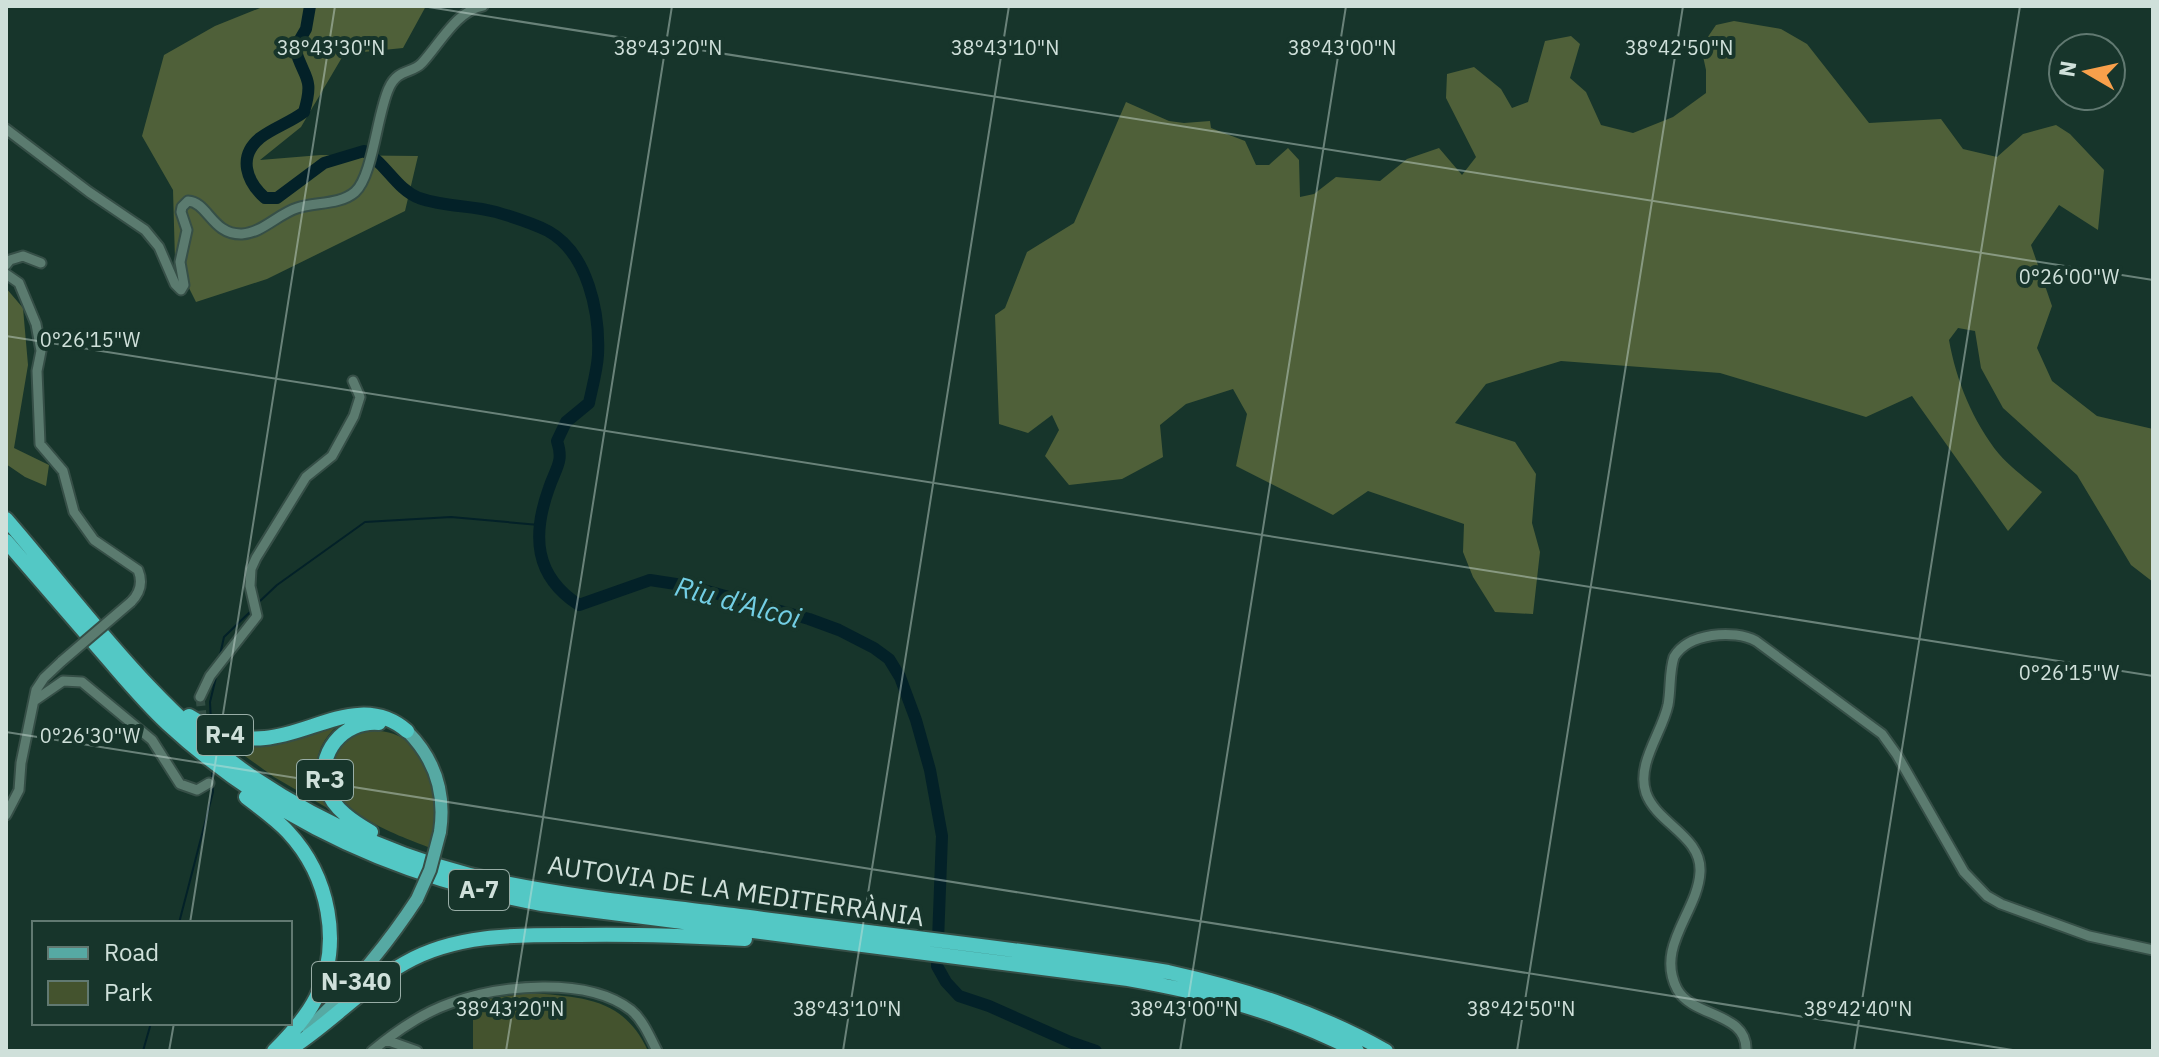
<svg xmlns="http://www.w3.org/2000/svg" width="2159" height="1057" font-family="'IBM Plex Sans',sans-serif">
<style>
.green{fill:#44532e}
.forest{fill:#4f6039}
.lines{fill:none;stroke-linecap:round;stroke-linejoin:round}
.stream{stroke:#032128;stroke-width:2}
.river{stroke:#032128;stroke-width:12}
.minor-tunnel{stroke:#334f45;stroke-width:9;stroke-dasharray:9 4.5;stroke-linecap:butt}
.minor-casing{stroke:#364f47;stroke-width:13}
.major-casing{stroke:#364f47;stroke-width:16}
.highway-casing{stroke:#364f47;stroke-width:18}
.minor{stroke:#5b7b6f;stroke-width:9}
.major{stroke:#56a9a3;stroke-width:12}
.highway{stroke:#53c8c5;stroke-width:14}
.minor-bridge-casing{stroke:#364f47;stroke-width:13;stroke-linecap:butt}
.major-bridge-casing{stroke:#364f47;stroke-width:16;stroke-linecap:butt}
.minor-bridge{stroke:#5b7b6f;stroke-width:9}
.major-bridge{stroke:#56a9a3;stroke-width:12}
.ticks{fill:none;stroke:#cfe0da;stroke-width:2;stroke-opacity:0.45}
.labels{text-anchor:middle;stroke-width:8;stroke-linejoin:round;paint-order:stroke}
.shield{fill:#17352b;stroke:#98ada6;stroke-width:2}
.shield-label{font-size:24px;font-weight:bold;fill:#cfe0da}
.street-label{font-size:26px;fill:#cfe0da;stroke:#17352b}
.water-label{font-size:28px;font-style:italic;fill:#73cee4;stroke:#17352b}
.ticks-label{font-size:20px;text-anchor:middle;fill:#cfe0da;stroke:#17352b;stroke-width:8;stroke-linejoin:round;paint-order:stroke}
</style>
<rect width="100%" height="100%" fill="#17352b"/>
<path class="green" d="M344,721C312,743 309,777 329,809L274,777L231,746H266L297,739L298,734Z
M366,730C436,729 441,796 431,848C398,835 315,808 334,758C340,743 350,735 366,730Z
M530,993C583,997 624,998 648,1051H473V1004L493,998Z"/>
<path class="forest" d="M265,6H426L403,48L344,54L301,127L260,160L321,155L418,156L405,211L267,279L196,302L175,260L173,190L142,136L164,55L215,26Z
M1734,21L1781,29L1807,44L1869,123L1941,119L1963,149L1997,157L2023,134L2056,125L2070,134L2104,170L2098,230L2059,205L2031,245L2052,306L2037,348L2052,381L2097,416L2153,429V582L2131,565L2077,475L2003,408L1981,368L1975,331L1958,328L1949,340C1956,380 1973,422 1999,454C2011,468 2028,480 2042,492L2008,531L1912,396L1866,417L1720,373L1561,361L1486,384L1455,423L1515,442L1536,474L1532,523L1540,552L1533,614L1495,612L1473,577L1463,552L1464,524L1368,491L1333,515L1236,466L1247,414L1233,389L1186,404L1160,425L1163,457L1122,479L1069,485L1045,456L1059,430L1052,415L1028,433L999,424L995,315L1005,308L1027,252L1074,223L1126,102L1169,121L1184,123L1210,121L1211,128L1245,141L1256,165H1269L1288,148L1299,160L1300,197L1314,194L1336,177L1380,181L1407,159L1439,148L1462,175L1476,157L1446,98L1447,74L1474,67L1501,89L1512,108L1528,102L1545,41L1571,36L1580,44L1570,78L1586,92L1601,125L1633,133L1673,117L1706,93V70L1701,47L1716,25Z
M6,288L23,308L28,365L14,448L49,465L46,486L25,477L6,464Z"/>
<g class="lines">
<path class="stream" d="M259,602L277,585L365,522L451,517L539,525
M220,655L224,637L252,610
M211,722L210,702L217,673
M179,923L213,792L212,769
M143,1051L151,1023"/>
<path class="river" d="M310,6L306,29L295,48C303,79 315,75 304,112C291,122 273,128 260,138C237,157 247,182 265,198H277L324,163L364,151C386,163 396,189 419,198C444,207 471,205 496,212C513,217 532,223 548,231C588,253 600,313 598,355C597,371 592,388 589,403L566,422L557,441C564,462 556,467 549,488C532,535 534,576 579,605L650,580L689,586L809,619L839,630L874,648L889,659L900,677L916,720L930,770L942,836L937,966L946,982L959,996L989,1006L1070,1042L1096,1051"/>
<path class="minor-tunnel" d="M200,697L203,725"/>
<g class="minor-casing">
<path id="minor" d="M6,129L89,192L145,230L159,247L175,284L181,290L184,285L180,262L187,230L181,212L182,207L188,201C208,202 212,235 242,234C262,233 278,214 297,208C315,202 340,205 355,192C373,176 377,113 389,88C398,68 412,74 422,63C439,45 457,10 483,6
M6,265L10,260L23,256L41,263
M6,274L19,283L36,324L41,351L37,371L40,444L63,471L74,512L94,540L138,570C143,582 140,593 131,602
M200,697L210,676L257,616L250,586L251,569L256,558L306,477L332,456L354,416L360,397L353,381
M34,701L63,681L82,682L152,740L180,784L197,790L209,783
M6,815L19,790L21,763L36,690L44,678L62,661
M386,1040L417,1051
M372,1051C396,1031 422,1013 451,1003C500,985 587,976 631,1010C643,1020 650,1037 657,1051
M1746,1051C1748,1012 1693,1018 1677,989C1655,946 1698,912 1700,872C1702,836 1657,824 1646,793C1636,764 1662,733 1668,705C1671,689 1669,672 1674,657C1688,633 1734,629 1756,641L1882,734L1897,755L1964,872L1987,896L2001,904L2089,936L2153,950"/>
</g>
<g class="major-casing">
<path id="major" d="M407,731C435,759 446,792 440,832
M308,1029C350,989 385,948 417,899"/>
</g>
<g class="highway-casing">
<path id="highway" d="M6,519C83,608 155,711 254,778C327,827 414,864 500,882C577,898 655,905 733,915C878,934 1024,949 1168,972C1244,989 1317,1012 1386,1051
M6,541C38,578 70,615 102,652C123,676 144,702 168,724C273,821 402,878 542,904L1128,979C1213,994 1280,1012 1357,1051
M189,716C213,731 236,741 265,738C314,734 362,692 407,731
M246,797C260,808 276,819 288,832C329,876 343,944 316,998C306,1018 290,1035 274,1051
M371,832C354,822 333,809 327,789C315,754 343,720 379,723
M287,1051C329,1025 362,987 405,963C457,933 521,935 579,935C634,934 689,936 745,939"/>
</g>
<use href="#minor" class="minor"/>
<use href="#major" class="major"/>
<use href="#highway" class="highway"/>
<g class="minor-bridge-casing">
<path id="minor-bridge" d="M62,661L131,602"/>
</g>
<g class="major-bridge-casing">
<path id="major-bridge" d="M417,899L430,870L440,832"/>
</g>
<use href="#minor-bridge" class="minor-bridge"/>
<use href="#major-bridge" class="major-bridge"/>
</g>
<path class="ticks" d="M422,6L2153,280M6,336L2153,676M6,732L2019,1051M190,923L335,6M169,1051L174,1023M506,1051L672,6M843,1051L1009,6M1180,1051L1346,6M1517,1051L1683,6M1854,1051L2020,6"/>
<g class="labels">
<g class="shield">
<rect x="197" y="715" width="56" height="40" rx="6"/>
<rect x="297" y="760" width="56" height="40" rx="6"/>
<rect x="449" y="870" width="60" height="40" rx="6"/>
<rect x="312" y="962" width="88" height="40" rx="6"/>
</g>
<g class="shield-label">
<text x="225" y="743">R-4</text>
<text x="325" y="788">R-3</text>
<text x="479" y="898">A-7</text>
<text x="356" y="990">N-340</text>
</g>
<g class="street-label">
<text transform="translate(736 891) rotate(8)" y="9">AUTOVIA DE LA MEDITERRÀNIA</text>
</g>
<g class="water-label">
<text transform="translate(738 602) rotate(15)" y="10">Riu d'Alcoi</text>
</g>
</g>
<g class="ticks-label">
<text x="331" y="55">38°43'30"N</text>
<text x="668" y="55">38°43'20"N</text>
<text x="1005" y="55">38°43'10"N</text>
<text x="1342" y="55">38°43'00"N</text>
<text x="1679" y="55">38°42'50"N</text>
<text x="2069" y="284">0°26'00"W</text>
<text x="90" y="347">0°26'15"W</text>
<text x="2069" y="680">0°26'15"W</text>
<text x="90" y="743">0°26'30"W</text>
<text x="510" y="1016">38°43'20"N</text>
<text x="847" y="1016">38°43'10"N</text>
<text x="1184" y="1016">38°43'00"N</text>
<text x="1521" y="1016">38°42'50"N</text>
<text x="1858" y="1016">38°42'40"N</text>
</g>
<rect width="2159" height="1057" fill="none" stroke="#cfe0da" stroke-width="16"/>
<rect x="32" y="921" width="260" height="104" fill="#17352b" stroke="#617971" stroke-width="2"/>
<rect x="48" y="947" width="40" height="12" fill="#56a9a3" stroke="#617971" stroke-width="2"/>
<text x="104" y="961" font-size="24" fill="#cfe0da">Road</text>
<rect x="48" y="981" width="40" height="24" fill="#44532e" stroke="#617971" stroke-width="2"/>
<text x="104" y="1001" font-size="24" fill="#cfe0da">Park</text>
<g transform="translate(2087 72) rotate(279)"><circle r="38" fill="#17352b" stroke="#617971" stroke-width="2"/>
<path d="M0-6L14 30L0 20L-14 30Z" fill="#f8a04b"/>
<text y="-12" font-size="22" font-weight="bold" text-anchor="middle" fill="#cfe0da">N</text>
</g>
</svg>
